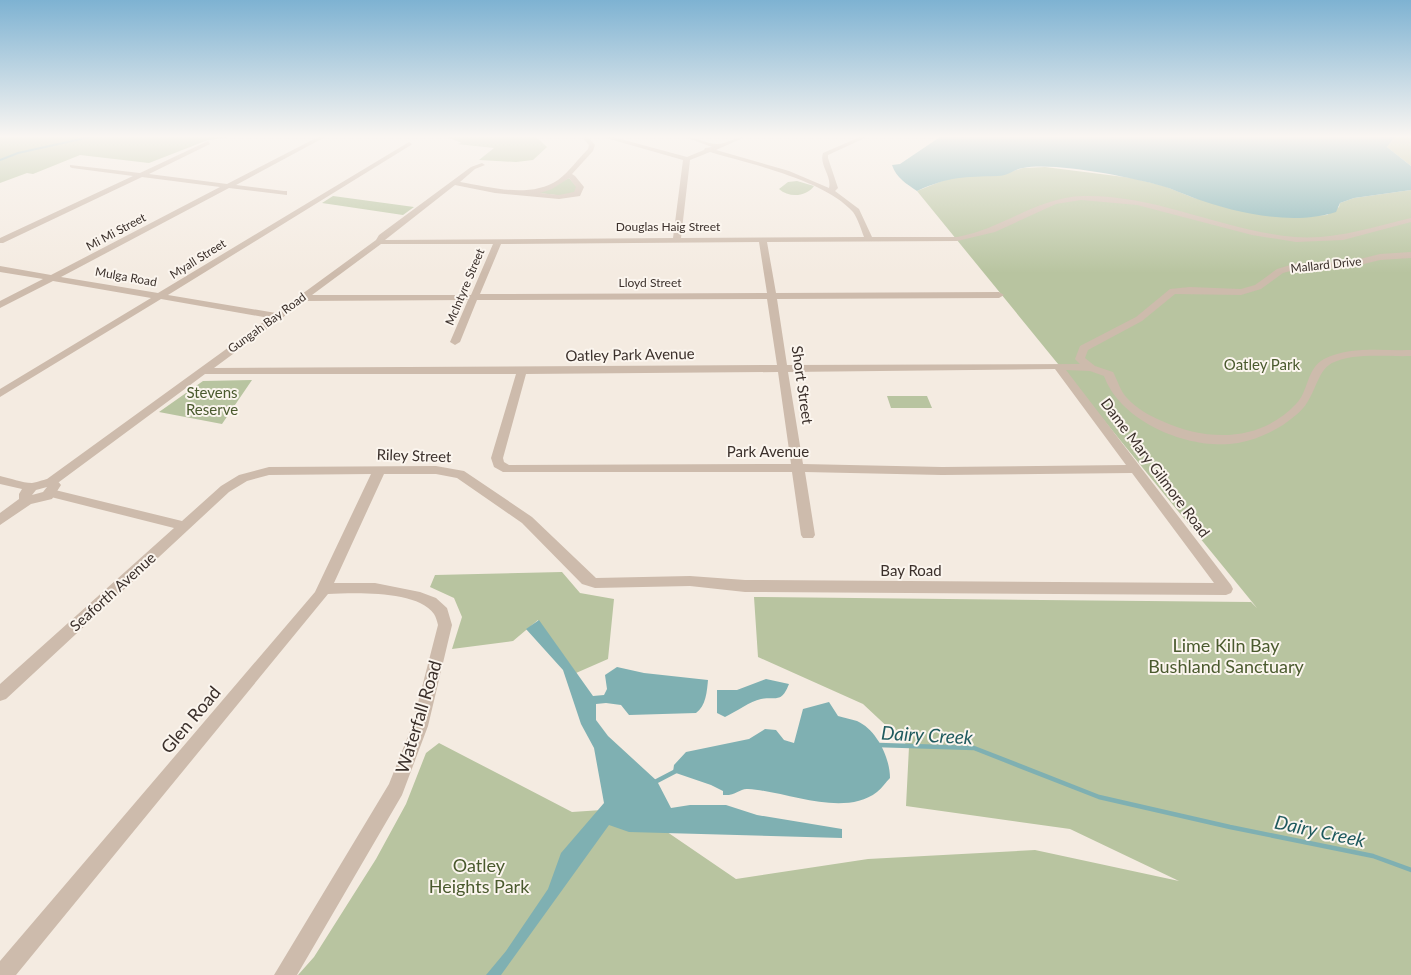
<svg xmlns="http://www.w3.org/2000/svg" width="1411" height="975" font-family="Lato,sans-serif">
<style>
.green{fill:#b8c4a0}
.water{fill:#7fb0b2}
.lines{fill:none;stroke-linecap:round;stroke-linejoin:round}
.stream-far1{stroke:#7fb0b2;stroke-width:2}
.stream{stroke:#7fb0b2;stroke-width:4.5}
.minor{fill:#cdbbac;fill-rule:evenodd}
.tertiary{fill:#cdbbac;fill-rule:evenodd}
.labels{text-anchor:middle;stroke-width:4;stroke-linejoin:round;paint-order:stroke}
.far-street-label{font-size:12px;fill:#3b302b;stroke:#fbf5ee}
.street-label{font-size:15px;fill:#3b302b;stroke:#fbf5ee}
.park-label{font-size:15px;fill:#4a5a2e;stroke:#fbf5ee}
.near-park-label{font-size:18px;fill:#4a5a2e;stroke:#fbf5ee}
.near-street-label{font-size:18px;fill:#3b302b;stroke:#fbf5ee}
.near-water-label{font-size:19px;font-style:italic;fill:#1f5a5e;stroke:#fbf5ee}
</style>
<rect width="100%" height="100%" fill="#f4ebe1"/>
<path class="green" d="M0,137H232L208,140L149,163L80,155L33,174L27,173L0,183Z
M447,137H536L547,147L533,160L516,162L479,160L494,148L457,144L462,143Z
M1395,137H1411V166L1387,147Z
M1045,167L1132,178L1164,186L1194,198L1295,217L1327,215L1339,207L1340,203L1354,198L1411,190V975H298L314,957L376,859L406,804L426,753L439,743L572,812L632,808L736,879L868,859L1035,850L1179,881L1070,829L906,806L909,747L863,704L758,657L754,597L1251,602L1257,608L917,191L947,179L973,175L997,176L1023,168Z
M569,178L578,188L576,193L565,196L538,193Z
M797,181L814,186C806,197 789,198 779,189L788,182Z
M333,196L414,207L403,215L322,203Z
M252,380L222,424L159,412L203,381Z
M887,396H927L932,408H891Z
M562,572L580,593L614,599L608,659L576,673L538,620L513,641L452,649L462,617L454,598L430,587L435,575Z"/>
<path class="water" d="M940,137H1395L1387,147L1411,166V190L1354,198L1340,203L1336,212C1292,226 1236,213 1194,198C1183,194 1173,189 1162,186C1129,177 1056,162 1023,168C1014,169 1008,176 998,176C964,177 950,176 917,191C907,184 896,178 892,165L900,164Z
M539,620L593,696L604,695L607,689L605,675L617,667L644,673L708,680C707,691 706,706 696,713L629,715L621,705L606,703L596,704V720L608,736L657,781L671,808L690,805H726L757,815L842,829V838L629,832L609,825L501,975H486L506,951L548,889L561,853L604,803L594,748L581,724L563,670L526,629Z
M766,679L789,684C781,704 777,696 761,699C750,701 736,712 725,717L717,713V690H737Z
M829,702L838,716C844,718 851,719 857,721C877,730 890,758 890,778C886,782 882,788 877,792C843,818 786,791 748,789C740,788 736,796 723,795V791L711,785L673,772L674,765L686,752L749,739L765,729L776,730L784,740L794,743L803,709Z"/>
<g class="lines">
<path class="stream-far1" d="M0,160L18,153L90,137"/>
<path class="stream" d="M878,745L974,748L1099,797L1230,827L1373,856L1411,870
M653,783L676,771"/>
<path class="minor" d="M318,137H325L236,185L284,191H287V195L229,188L61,277L158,293L409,142L412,144L411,145L168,295L276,313L376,240L379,235L471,167L482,163L485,165L475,169L460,182C491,187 529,199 558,180C569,172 578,159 588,149L589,145L582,137H588L595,145L593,151L572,174L575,176L584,187L580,196L559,199L495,193L455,185L385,240L673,238L683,160L606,138L605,137H613L687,157L704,150L705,148L712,147L685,137C696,137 707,144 717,144C726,144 735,137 745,137L716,150L789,171L829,188C832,176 819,165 823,153L860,137H867L828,155V158L838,188L835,191L859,209L872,237H957C1001,230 1037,197 1083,196C1156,194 1223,231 1295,237C1336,240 1372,227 1411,218V222L1343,240L1296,242L1252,235L1137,205L1081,200L1056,204L995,232L957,241L767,242L776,293L999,292L1004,295L999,298L777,299L787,365L1080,364L1075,359L1080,346L1136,317L1170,289L1190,287L1241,289L1255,285L1277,269L1297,263L1348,262L1380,254L1411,252V258L1380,260L1348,268L1298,269L1283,273L1261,289L1241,295L1175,294L1142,321L1088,350L1085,358L1095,366L1113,372C1118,381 1120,391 1127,398C1137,409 1150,416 1162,421C1208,442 1260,442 1296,404C1309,391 1306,369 1324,359C1350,346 1383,351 1411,350V356C1386,357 1355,352 1332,363C1315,372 1316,400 1296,415C1280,429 1259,439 1238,443C1191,451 1121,423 1104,376L1090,371L1066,370L1231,585L1233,589L1231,593L1226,595L745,592L690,586L595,588L582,584L522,523L457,478L436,474H384L334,583H375L420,592L436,598L447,608L452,625L428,726L402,795L297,975H274L389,784L412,726L438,625C437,621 436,617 434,614C417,590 355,593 328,594L16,975H0V961L315,592L371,474L269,475L247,481L229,492L6,699L0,701V684L174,528L47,496L45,493L47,490L51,489L182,521L221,486L239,475L269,467L436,466L464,471L532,517L596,578L690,576L745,580L1214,583L1132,473L942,475L805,472L815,535L813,538H803L801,535L792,472H503L494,467L491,458L516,374H205L55,485H47L45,482L47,479L269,318L161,299L0,397V389L151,298L53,281L0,308V301L43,279L0,272V266L51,275L220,187L142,177L3,243H0V238L133,176L72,168L70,167V165L140,173L208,141L210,144L149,174L227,184ZM710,152C751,164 825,180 853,212C858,219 861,229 864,237L681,238L690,160ZM569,178L576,187L574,192L559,195L540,193L552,189ZM759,242L767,293L480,294L501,244ZM381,244H493L471,295H312ZM767,299L777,365L214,368L305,301L468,300L450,342L455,345L460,342L477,300ZM1055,369L1126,465L942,467L803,464L788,372ZM778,372L791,464L509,465L504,462L503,458L526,374Z"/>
<path class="tertiary" d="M0,476C10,478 22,483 32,483C43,482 52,473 61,485L52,499L31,504L0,525V513L19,499V494L22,489L0,484ZM47,487L43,492L32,495L36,490Z"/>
</g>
<linearGradient id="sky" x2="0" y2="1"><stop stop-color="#7eb2d2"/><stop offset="0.5" stop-color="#faf6f2"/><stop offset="1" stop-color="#faf6f2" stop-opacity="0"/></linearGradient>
<rect width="1411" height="273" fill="url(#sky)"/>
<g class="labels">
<g class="far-street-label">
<text x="668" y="231">Douglas Haig Street</text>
<text transform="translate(116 232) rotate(-28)" y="4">Mi Mi Street</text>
<text transform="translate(198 259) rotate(-32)" y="4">Myall Street</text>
<text transform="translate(1326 265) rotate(-6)" y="4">Mallard Drive</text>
<text transform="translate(126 277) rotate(10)" y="4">Mulga Road</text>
<text x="650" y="287">Lloyd Street</text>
<text transform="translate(465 287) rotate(-67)" y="4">McIntyre Street</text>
<text transform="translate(267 323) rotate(-36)" y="4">Gungah Bay Road</text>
</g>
<g class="street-label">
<text transform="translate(630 355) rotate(-1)" y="5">Oatley Park Avenue</text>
<text transform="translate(802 385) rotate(82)" y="5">Short Street</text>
<text x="768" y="457">Park Avenue</text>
<text transform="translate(414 456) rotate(2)" y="5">Riley Street</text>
<text transform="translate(1155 468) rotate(53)" y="5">Dame Mary Gilmore Road</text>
<text x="911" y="576">Bay Road</text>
<text transform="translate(113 592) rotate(-42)" y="5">Seaforth Avenue</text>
</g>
<g class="park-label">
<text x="1262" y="370">Oatley Park</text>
<text x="212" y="398">Stevens<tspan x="212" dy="17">Reserve</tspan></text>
</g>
<g class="near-park-label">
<text x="1226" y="652">Lime Kiln Bay<tspan x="1226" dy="21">Bushland Sanctuary</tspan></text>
<text x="479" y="872">Oatley<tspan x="479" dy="21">Heights Park</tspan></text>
</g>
<g class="near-street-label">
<text transform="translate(419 717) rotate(-73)" y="6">Waterfall Road</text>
<text transform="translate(191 720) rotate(-50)" y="6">Glen Road</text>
</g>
<g class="near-water-label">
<text transform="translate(927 735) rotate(3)" y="7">Dairy Creek</text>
<text transform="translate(1320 831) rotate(12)" y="7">Dairy Creek</text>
</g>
</g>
</svg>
